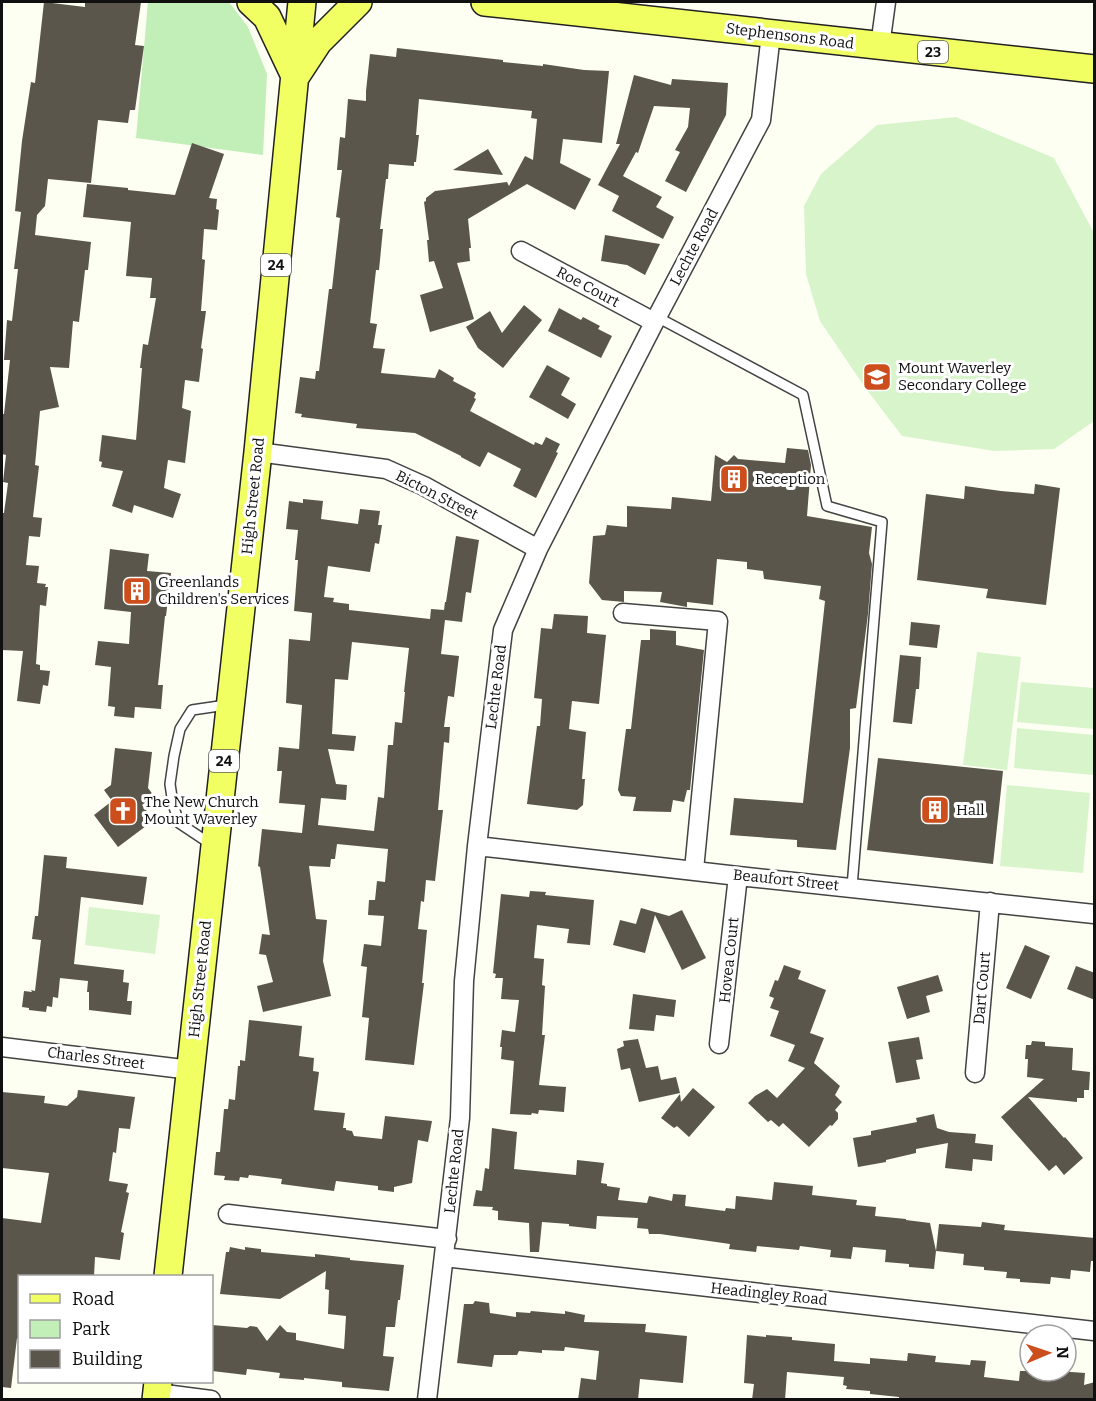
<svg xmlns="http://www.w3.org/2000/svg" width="1096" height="1401" font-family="Bitter,serif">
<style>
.green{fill:#c2eeb8}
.pitch{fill:#d8f4cb}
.building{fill:#5a564b;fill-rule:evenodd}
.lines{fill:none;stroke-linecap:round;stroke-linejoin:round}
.lane-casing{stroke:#434343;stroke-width:12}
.street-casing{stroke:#434343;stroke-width:21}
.primary-casing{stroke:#212121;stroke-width:30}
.lane{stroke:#fff;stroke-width:9}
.street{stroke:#fff;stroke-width:18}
.primary{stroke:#f1ff63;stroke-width:27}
.labels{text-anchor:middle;stroke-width:6;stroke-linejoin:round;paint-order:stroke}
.shield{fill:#fff;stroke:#585858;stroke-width:1.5}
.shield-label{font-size:14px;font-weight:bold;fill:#101010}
.street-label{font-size:15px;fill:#101010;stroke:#fff}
.poi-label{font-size:15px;fill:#101010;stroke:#fff;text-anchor:start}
</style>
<rect width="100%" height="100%" fill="#fdfff3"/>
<path class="green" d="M148,2H229L248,27L267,74L263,155L136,138Z"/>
<path class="pitch" d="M956,117L1054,158L1094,233V421L1054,449L994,451L902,436L864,386L820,321L806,274L804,206L821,174L877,125Z
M977,652L1021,657L1007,770L963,765Z
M1021,682L1094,688V729L1017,722Z
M1017,728L1094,735V775L1014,768Z
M1007,785L1090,793L1083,873L1000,866Z
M89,907L160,915L155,954L85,945Z"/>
<path class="building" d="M44,2L85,7V2L119,3V2H141L135,45L144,46L135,110H130L128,123L98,120L91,183L48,179L45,206L37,215L35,235L91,242L88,270H85L79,322L73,321L69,368L50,367L59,407L40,411L35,465L39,466L33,517L42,518L40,537L29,536L26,565L39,566L37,583L46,584L45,587H48L46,606L40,605L36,664L40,665V670L50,671L48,686L43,685L40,704L17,701L23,651L2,650V513H4L8,483L3,482L6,455L2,454V414H4L10,360H4L7,320L12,321L18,269H14L21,212L15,211L22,141L31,82L35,83Z
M397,48L503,60V62L543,66V64L584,70L609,71L602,143L563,139L560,163L591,179L575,210L527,184L468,219L471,248H469L470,261L457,263L474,319L430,332L420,295L443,288L434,261L429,262L427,240H429L424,202L426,201V198L435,191L507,182L509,186L525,156L533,160L537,119L531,118L532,111L419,99L416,135H419L416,162H414V166L389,164L388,179H386L380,229H383L379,270H376L370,323L377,324L373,348L385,349L381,373L435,378L439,369L454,378L453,381L476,393L474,398L476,399L470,411L534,445L535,442L542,445L546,437L560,444L556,452L558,453L536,498L513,486L521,469L488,452L480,467L461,457V456L415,433L356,428L357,424L301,417L302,414L295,413L300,377L315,379L316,371H319L329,289H332L340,218L336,217L342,170H337L339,147L340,137L345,138L348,99L366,101V91L370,54L396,57Z
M634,75L671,85L672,79L728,83L726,115L686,192L665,181L680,152L675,150L688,127L690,108L654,106L638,153L636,152L623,176L662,197L656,207L674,217L663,239L612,211L619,196L598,185L620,144H616Z
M192,143L224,154L209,198L217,199L216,209L219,210L217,230L204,229L202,259L205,260L201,311H206L201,348L203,349L199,382L185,380L182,408L191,411L185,463L168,460L164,488L181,494L173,518L134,505L132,513L112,506L123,471L101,467L102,462L99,461L102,435L136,440L142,368H140L143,344L148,345L156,298H150L152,278L126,276L131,222L83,217L87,184L128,188V190L175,195Z
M488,149L503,175L453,170Z
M605,235L660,244L645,275L627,265L601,261Z
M524,305L542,320L503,368L478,348L466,327L490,311L502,333Z
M559,308L581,320L583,317L600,326L598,329L612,336L601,358L548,331Z
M547,365L570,378L561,395L576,404L568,419L529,397Z
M787,448L808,450L811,465L807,516L872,527L869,553L872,564L868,614L856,708L850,709V748L836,850L797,847V840L730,835L734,798L803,803L825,601L819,599L821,586L764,579L763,571L747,569V562L717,559L713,605L687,602V607L660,602L662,592L624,591V602L602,600L589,583L593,536L605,535L607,525L627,527V506L671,509L672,497L711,501L715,455L727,462L734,455L738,459L785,463Z
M1035,484L1060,488L1046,605L986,598L988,589L917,580L926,494L964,499L965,486L1001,491L1034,494Z
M303,499L323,501L321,519L358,524L360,509L380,511L378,525H382L379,544L375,543L370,572L328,566L324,597L334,598L333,602L349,604V610L430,619L431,609L444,610L445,602H446L456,536L479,540L471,593L466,592L462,622L445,620L441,654L459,656L454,697L448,696L444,727H450L449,743L444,742L438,810H443L435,881L426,880L424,902L421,901L418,929L427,930L422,983H424L414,1065L365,1060L369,1018L362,1017L367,967L361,966L364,944L381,946L384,916L368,915L369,900H375L377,881L385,882L388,849L337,844L335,859H331L330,867L309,866L316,919L327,920L323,961L331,996L263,1012L257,986L273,982L266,955L259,954L262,934L270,935L260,867L258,866L262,829L302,833L305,805L279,803L282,771H277L279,747L299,749L302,705L286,703L289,639L310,641L312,613L294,611L298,560H295L298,530L286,529L289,501L303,503ZM352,642L409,648L404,692H405L402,723L395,722L393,745H388L384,798L378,797L374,831L318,825L321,798L346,800L347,785L336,784L328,749L354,751L356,736L332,734L335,679L348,680Z
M110,549L149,554L147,571L171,573L166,616H165L158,685H163L161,709L135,707L134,718L114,716L115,707L108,706L111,667L95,665L98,641L129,644L131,612L104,609Z
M554,614L588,616L587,633L606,635L599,704L572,701L569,729L586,732L582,779H585L583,805L577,810L527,804L537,726H540L542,699L534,698L541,628L552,629Z
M911,622L940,625L937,648L909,645Z
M650,629L676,631V645L704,650L690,790H687L684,802L673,800L671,812L633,811L636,797L621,796L618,790L626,729H631L641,640H650Z
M900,655L921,657L919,689H916L912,724L893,722Z
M115,748L152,752L148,788L154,796L142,805L154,820L118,847L94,815L112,801L104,790L111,785Z
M878,758L1003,771L993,864L867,850Z
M44,855L67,857L66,868L147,877L143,905L81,897L74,964L124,970L123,982L129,983L127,1001H132L131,1015L89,1010V992H87L88,981L60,978L58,998L53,997L52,1007L47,1006L46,1012L29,1010V1008L22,1007L24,991L32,992L31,990L35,991L41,940L32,939L35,916H38Z
M530,891L546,892L545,895L594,900L590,945L567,943L569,929L537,925L534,958L544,959L542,985L545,986L542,1035H545L539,1085L566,1087L564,1112L539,1110L538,1114L532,1113L531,1115L510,1114L514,1061L501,1059L502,1047H500L502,1030L515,1032L519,1000L501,999L503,978H495L496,974L493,973L501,894L529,897Z
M641,908L669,916L682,910L706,958L682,970L655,915L645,953L613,945L620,920L636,924Z
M1025,945L1050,956L1031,999L1006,988Z
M784,965L801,971L798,979L826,990L810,1033L824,1038L814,1063L840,1086L835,1095L842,1102L835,1110L838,1113V1119L832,1126L830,1125L809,1147L783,1123L779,1127L771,1120L768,1122L748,1103L755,1096L767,1089L777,1098L805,1068L788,1061L795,1045L770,1036L779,1011L770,1008L774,998L769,996L775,980L778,981Z
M1076,966L1095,973V1000L1067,989Z
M938,975L943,991L926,996L930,1012L907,1019L897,987Z
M633,994L676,1000L674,1017L656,1015L654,1031L629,1029Z
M249,1020L302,1026L299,1056L314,1058L313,1071L319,1072L314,1110L345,1113L343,1128H346V1130L352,1131L354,1136L382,1139L385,1116L432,1121L428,1142L418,1140L412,1183L394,1187V1192L378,1190V1186L336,1181L334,1191L281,1184L282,1179L249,1175L248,1178L240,1177L239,1181L224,1180L225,1176L214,1175L216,1152H220L224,1109H228L229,1099L235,1100L238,1066H240V1060L245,1061Z
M919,1037L923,1059L916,1060L920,1079L896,1083L888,1042Z
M638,1039L646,1068L658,1066L661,1080L676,1077L680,1093L639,1102L630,1068L621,1070L617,1049L624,1046L623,1041Z
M1032,1041L1045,1042V1046L1073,1048L1072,1070L1090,1072L1089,1090H1084V1098H1077V1102L1028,1097L1064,1138L1065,1137L1083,1158L1064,1175L1056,1165L1049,1171L1001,1117L1044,1079L1027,1077L1028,1059H1025L1026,1045H1031Z
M693,1088L715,1107L689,1137L677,1126L674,1128L661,1118L680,1094L681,1102Z
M78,1090L135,1097L130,1129L119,1128L116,1153L113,1152L109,1181L128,1184L126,1192L129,1193L121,1232L124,1233L120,1260L95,1257L94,1276H20V1339L17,1338L11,1388L2,1387V1218L41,1223L49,1173L2,1168V1092L45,1096L44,1103L67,1106L77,1097Z
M934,1114L937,1128L949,1132L976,1134L975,1143L993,1145L992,1161L973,1159L972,1171L945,1168L948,1143L916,1149V1153L886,1160V1162L858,1167L853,1138L871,1135V1131L917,1122L916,1118Z
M492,1128L517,1132L514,1169L576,1175L577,1160L604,1163L601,1183L607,1184V1186L620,1188L618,1200L647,1203L649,1196L672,1201L673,1194L686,1195L685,1206L725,1211L726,1208L735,1209L736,1196L772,1200L774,1182L813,1186L812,1195L857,1200L856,1205L876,1207L875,1216L906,1219V1220L930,1223L936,1251L934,1269L909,1267V1264L885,1262L886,1250L853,1247L851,1259L830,1257L831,1250L800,1246L799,1250L757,1246L756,1252L729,1249L730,1244L660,1234H649L648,1229L637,1228L638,1218L597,1216L596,1229L569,1226V1224L542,1222L539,1252H530L529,1223L498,1220V1211L492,1210L493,1207L473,1206L476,1190L482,1191L485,1168L489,1169Z
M982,1222L1005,1225L1004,1230L1095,1238V1261H1091L1090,1272L1071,1270L1070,1279L1051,1277L1050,1284L1020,1282V1279L1006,1278L1007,1272L984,1270V1267L963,1265L964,1254L936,1251L939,1224L981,1227Z
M230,1247L245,1250V1247L261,1249V1252L315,1257V1254L350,1258V1260L404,1265L400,1300H398L395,1327H386L383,1356L394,1357L389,1391L342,1387V1382L304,1378V1380L279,1378L280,1373L247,1369L246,1375L212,1371V1325L247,1328L250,1326L257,1327L267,1341L280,1325L287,1332L296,1333V1340L344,1349L346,1316L328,1314L329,1290L325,1289L326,1271L280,1299L220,1294L226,1252H229Z
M475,1301L489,1303L490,1313L516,1317V1312L530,1313L531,1311L565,1314V1311L585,1315L584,1322L646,1324L645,1332L687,1336L683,1383L640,1379L638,1400H578L581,1378L596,1380L599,1351L565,1347L564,1351L542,1350V1353L519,1351L517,1355H494L492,1367L457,1363L464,1304H473Z
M747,1335L766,1337V1335L792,1337V1340L835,1344L834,1361L870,1364V1358L907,1361L908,1353L936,1356L935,1362L970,1365L971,1360L986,1361L984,1377L1019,1381L1020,1371H1058L1085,1373L1084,1385L1095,1382V1400H950L932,1398V1400H899V1397L870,1394V1391L846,1389L847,1386L843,1385L844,1377L787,1372L785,1400H752L754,1384L744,1383Z"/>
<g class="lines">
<g class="lane-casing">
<path id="lane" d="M657,317L803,395L827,506L882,522L852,887
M212,845L179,823L173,804L170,784L174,756L180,729L192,710L226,705"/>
</g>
<g class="street-casing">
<path id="street" d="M880,46L886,2
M521,251L654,322
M258,452L386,469L424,486L538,549
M623,613L718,621L694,870
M477,846L738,876L1094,914
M719,1044L738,876
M2,1047L191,1070
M975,1073L990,902
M228,1214L447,1239
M444,1257L1094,1331
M157,1393L211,1400
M427,1400L460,1118L464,981L477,846L503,630L538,549L657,317L761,120L771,34"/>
</g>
<g class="primary-casing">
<path id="primary" d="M251,2L267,17L295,76
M485,2L1094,69
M297,74L318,42L358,2
M168,1276L258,452L302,2
M156,1400L158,1382"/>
</g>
<use href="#lane" class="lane"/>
<use href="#street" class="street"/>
<use href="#primary" class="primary"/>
</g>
<defs>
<g id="school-square" transform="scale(1.5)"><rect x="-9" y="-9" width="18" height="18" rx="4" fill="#cc4e1c" stroke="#fff"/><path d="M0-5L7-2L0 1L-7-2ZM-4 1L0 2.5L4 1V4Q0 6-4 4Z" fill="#fff"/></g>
<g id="building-square" transform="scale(1.5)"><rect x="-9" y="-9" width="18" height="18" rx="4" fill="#cc4e1c" stroke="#fff"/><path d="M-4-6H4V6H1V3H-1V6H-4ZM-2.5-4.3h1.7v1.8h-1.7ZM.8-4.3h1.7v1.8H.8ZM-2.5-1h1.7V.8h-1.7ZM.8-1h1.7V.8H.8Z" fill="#fff"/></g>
<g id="church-square" transform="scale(1.5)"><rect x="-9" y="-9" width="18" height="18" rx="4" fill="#cc4e1c" stroke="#fff"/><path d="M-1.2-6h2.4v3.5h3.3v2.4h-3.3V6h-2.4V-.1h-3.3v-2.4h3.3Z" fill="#fff"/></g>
</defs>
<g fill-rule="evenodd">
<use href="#school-square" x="877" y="377"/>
<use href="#building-square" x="734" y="479"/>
<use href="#building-square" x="137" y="591"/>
<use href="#building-square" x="935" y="810"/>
<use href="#church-square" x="123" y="811"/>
</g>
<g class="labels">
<g class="shield">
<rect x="918" y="41" width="30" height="22" rx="4.5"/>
<rect x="261" y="254" width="30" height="22" rx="4.5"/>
<rect x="209" y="750" width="30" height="22" rx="4.5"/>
</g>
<g class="shield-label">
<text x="933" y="57">23</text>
<text x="276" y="270">24</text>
<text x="224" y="766">24</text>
</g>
<g class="street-label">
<text transform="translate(790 36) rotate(7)" y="5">Stephensons Road</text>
<text transform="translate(694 247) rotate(-62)" y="5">Lechte Road</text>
<text transform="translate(588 287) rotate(28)" y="5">Roe Court</text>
<text transform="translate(437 495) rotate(27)" y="5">Bicton Street</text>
<text transform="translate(253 496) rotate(-84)" y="5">High Street Road</text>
<text transform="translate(496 687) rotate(-83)" y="5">Lechte Road</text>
<text transform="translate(786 880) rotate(6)" y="5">Beaufort Street</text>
<text transform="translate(729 960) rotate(-84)" y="5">Hovea Court</text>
<text transform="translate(200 979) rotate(-84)" y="5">High Street Road</text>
<text transform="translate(982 988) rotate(-85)" y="5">Dart Court</text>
<text transform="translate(96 1058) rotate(7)" y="5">Charles Street</text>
<text transform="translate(454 1171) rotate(-84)" y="5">Lechte Road</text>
<text transform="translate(769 1294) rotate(6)" y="5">Headingley Road</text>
</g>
<g class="poi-label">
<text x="898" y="373">Mount Waverley<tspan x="898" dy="17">Secondary College</tspan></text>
<text x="755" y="484">Reception</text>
<text x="158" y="587">Greenlands<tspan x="158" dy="17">Children's Services</tspan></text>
<text x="144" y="807">The New Church<tspan x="144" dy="17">Mount Waverley</tspan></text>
<text x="956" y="815">Hall</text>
</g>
</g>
<rect width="1096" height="1401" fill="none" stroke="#101010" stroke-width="6"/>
<rect x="18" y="1275" width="195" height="108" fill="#ffffff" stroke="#9f9f9f" stroke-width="1.5"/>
<rect x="30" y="1294" width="30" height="9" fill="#f1ff63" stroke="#9f9f9f" stroke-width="1.5"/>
<text x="72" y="1305" font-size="18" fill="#101010">Road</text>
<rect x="30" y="1320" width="30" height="18" fill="#c2eeb8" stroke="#9f9f9f" stroke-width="1.5"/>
<text x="72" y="1335" font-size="18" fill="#101010">Park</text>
<rect x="30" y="1350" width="30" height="18" fill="#5a564b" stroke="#9f9f9f" stroke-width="1.5"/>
<text x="72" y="1365" font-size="18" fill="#101010">Building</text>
<g transform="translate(1048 1353) rotate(88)"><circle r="28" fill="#ffffff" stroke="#9f9f9f" stroke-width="1.5"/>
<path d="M0-4.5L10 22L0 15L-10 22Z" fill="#cc4e1c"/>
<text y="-9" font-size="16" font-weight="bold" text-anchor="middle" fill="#101010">N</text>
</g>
</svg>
